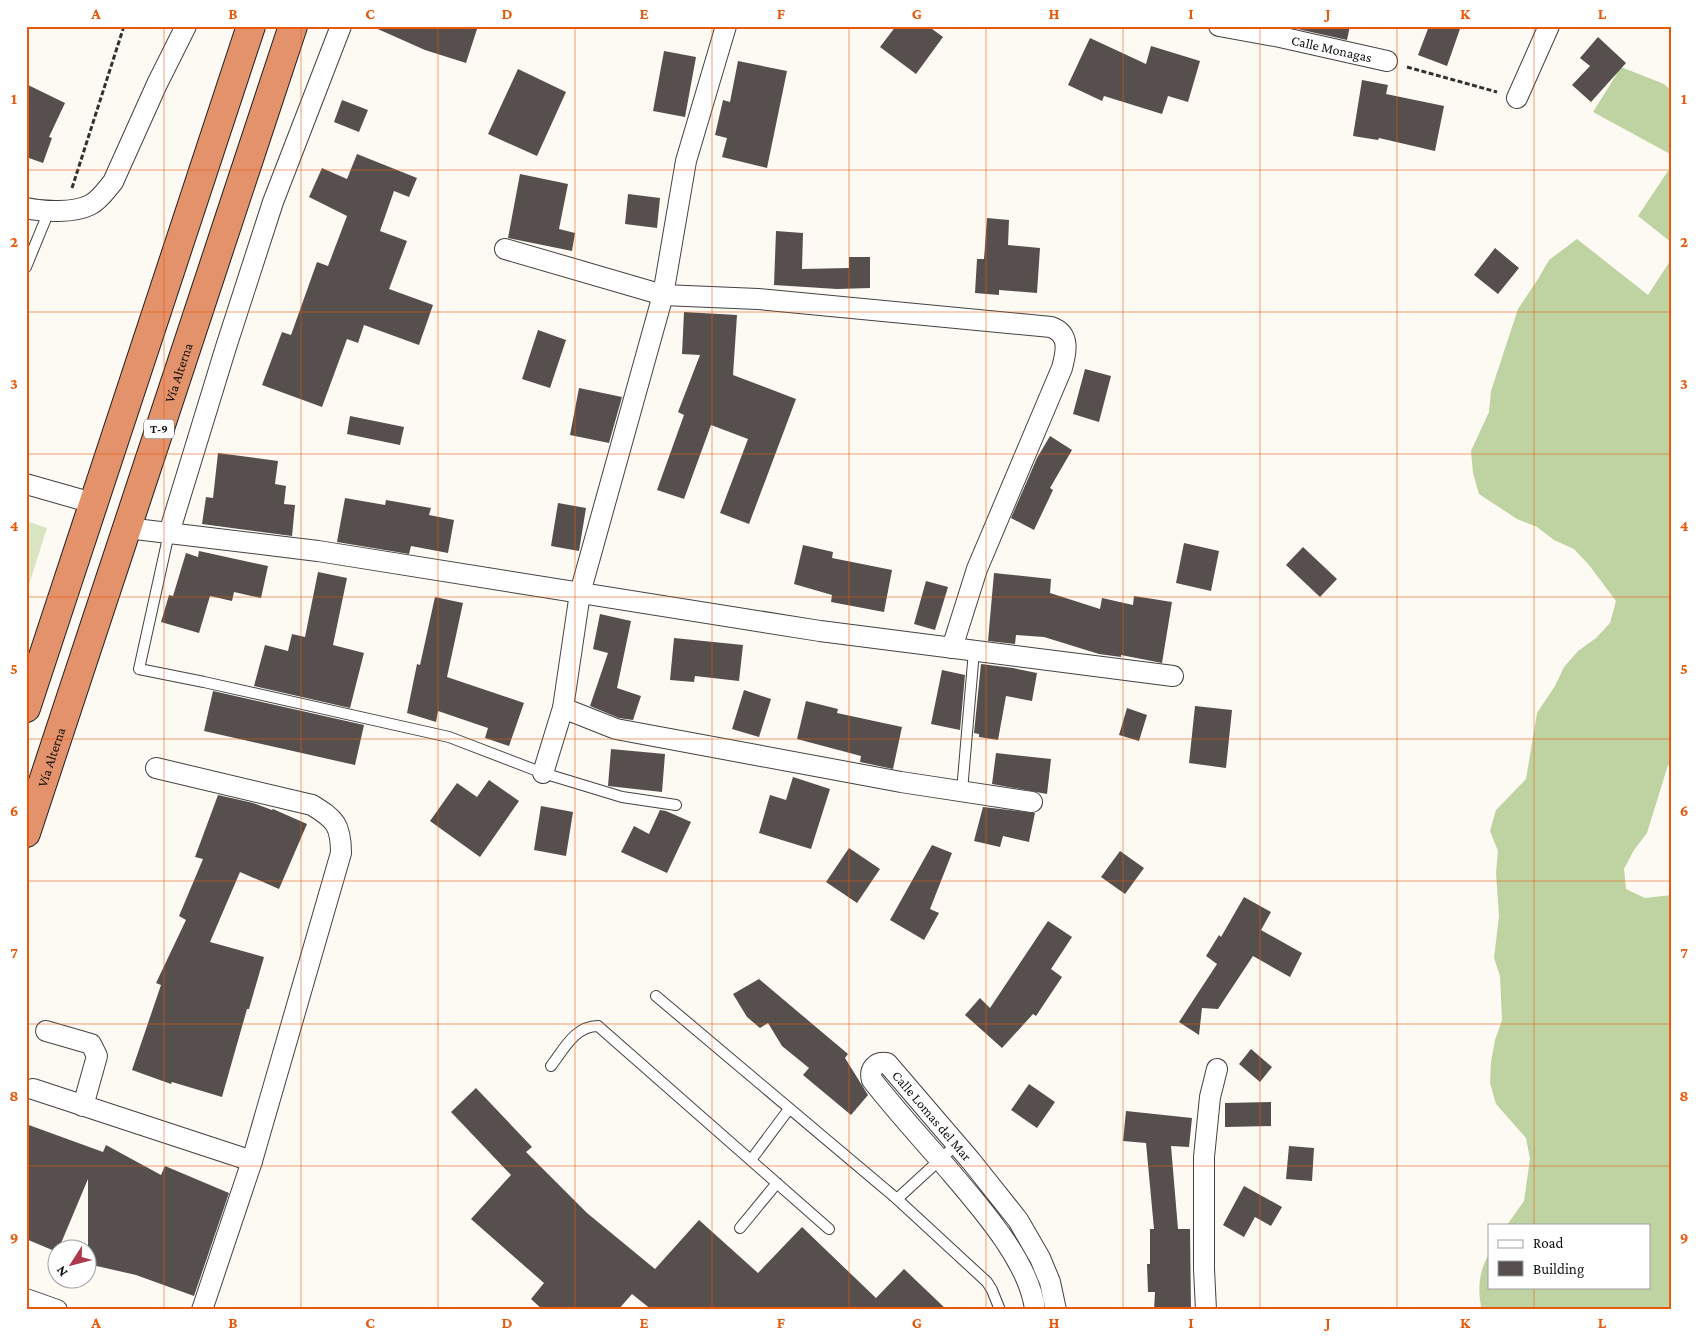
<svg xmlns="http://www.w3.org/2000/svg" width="1698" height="1336" font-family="'Crimson Pro',serif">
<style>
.green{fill:#d8e5c0}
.forest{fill:#bed3a1}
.building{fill:#564f4d}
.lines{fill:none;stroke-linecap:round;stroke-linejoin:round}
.lane-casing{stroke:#424242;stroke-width:12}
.street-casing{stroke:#424242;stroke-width:22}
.highway-casing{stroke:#202020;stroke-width:30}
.path{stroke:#313131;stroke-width:3;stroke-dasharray:5 2.5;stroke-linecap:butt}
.lane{stroke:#fff;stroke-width:10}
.street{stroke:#fff;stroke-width:20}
.highway{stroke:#e3926b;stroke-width:28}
.grid{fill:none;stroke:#e8590c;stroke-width:1;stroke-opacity:0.55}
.labels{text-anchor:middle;stroke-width:5;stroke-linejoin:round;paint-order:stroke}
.shield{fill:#fff;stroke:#575757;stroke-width:1}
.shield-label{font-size:12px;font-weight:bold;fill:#0f0f0f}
.street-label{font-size:14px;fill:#0f0f0f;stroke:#fff}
.neatline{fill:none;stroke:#e8590c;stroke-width:2}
.grid-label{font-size:16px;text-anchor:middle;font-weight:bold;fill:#e8590c}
</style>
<rect width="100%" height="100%" fill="#fdfaf3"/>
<path class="green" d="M26,521L47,528L26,594Z"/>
<path class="forest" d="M1621,67L1664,84L1672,91V155L1593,112Z
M1672,165V243L1638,216Z
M1577,239L1648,295L1672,258V765H1668L1647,833L1634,850L1624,869L1626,889L1645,898L1672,895V1310H1482C1477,1291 1479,1270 1489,1254V1287H1649V1225H1507L1524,1201L1530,1159L1526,1138L1496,1104L1490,1083L1491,1062L1495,1040L1502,1020L1500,976L1494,958L1499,916L1496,873L1498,851L1490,831L1496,810L1526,779L1537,713L1555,686L1564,667L1578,651L1596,638L1610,623L1616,601L1589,565L1574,549L1554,540L1537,527L1517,519L1479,494L1473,473L1471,451L1489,412L1491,391L1518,309L1538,279L1549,260Z"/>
<path class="building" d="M371,26H478L466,63L425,50Z
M896,26H928L943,37L916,74L880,47Z
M1293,26H1350L1347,40L1293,28Z
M1429,26H1461L1447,66L1418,55Z
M1598,37L1626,63L1591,102L1572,85L1590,66L1580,58Z
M1090,38L1146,64L1151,46L1200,61L1188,102L1168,96L1162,114L1104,96L1102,101L1068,85Z
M664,51L696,57L685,117L653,111Z
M738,61L787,71L767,168L722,157L727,138L715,135L723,100L730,102Z
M518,69L566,92L537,156L488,134Z
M1362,80L1388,85L1386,94L1444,106L1435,151L1379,138L1378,140L1353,136Z
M26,84L65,103L49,137L52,138L43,163L26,157Z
M342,100L368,110L359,132L334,122Z
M357,154L417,178L409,197L394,191L380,231L407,241L389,289L433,305L419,345L364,325L358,343L347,339L322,407L262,385L282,332L291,335L317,262L328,266L347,216L309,197L322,168L347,179Z
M520,174L568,184L559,229L575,233L572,251L508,238Z
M628,194L660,198L657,228L625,224Z
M987,218L1009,220L1008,245L1040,248L1037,293L999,290V295L975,293L977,259H984Z
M776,231L803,233L802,269L849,268V257H870V288L837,289L774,285Z
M1495,248L1519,268L1498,294L1474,275Z
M684,312L737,315L733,375L796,399L749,524L720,513L748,439L711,425L684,499L657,490L684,415L678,412L700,355L682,354Z
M538,330L566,340L550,388L522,379Z
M1085,369L1111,376L1099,422L1073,414Z
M579,388L622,397L609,443L570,435Z
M350,416L404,427L400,445L347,434Z
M1050,436L1072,450L1050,488L1053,490L1034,530L1011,518L1037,458Z
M218,453L278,461L275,484L286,486L284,504L295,505L292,536L202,524L206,497L213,498Z
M345,498L385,505L386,500L431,508L429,515L454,520L448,553L411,546L409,554L337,542Z
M558,503L586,508L579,551L551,546Z
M1184,543L1219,551L1211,591L1176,583Z
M803,545L833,552L832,558L892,570L884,612L831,602L832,595L794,584Z
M1303,547L1337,579L1320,597L1286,565Z
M199,551L268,566L261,598L234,592L232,601L210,596L199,633L161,622L169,595L173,596L186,553L198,557Z
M318,572L347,578L333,645L364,653L350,708L254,686L265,645L288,651L292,634L305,637Z
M994,573L1051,579L1050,593L1100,609L1102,598L1133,605L1134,596L1172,602L1162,663L1121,655V657L1099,654L1044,637L1016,635L1015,644L988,641Z
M926,581L948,587L935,630L914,624Z
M435,597L463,603L447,677L524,703L509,746L485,738L488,728L438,711L436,722L407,713L417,664L420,665Z
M600,614L631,621L617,688L641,696L633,720L619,718L590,706L608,653L593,649Z
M674,638L743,645L739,681L695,676L694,682L670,680Z
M981,664L1013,668L1037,673L1032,701L1006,696L998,740L979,737V734L974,733Z
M942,670L965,675L960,730L931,724Z
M744,690L771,699L759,737L732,729Z
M213,691L364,725L355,765L204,731Z
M806,701L838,709L837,713L902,727L893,769L860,762L861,756L797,739Z
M1195,706L1232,710L1226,768L1189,763Z
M1127,708L1147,715L1139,741L1119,735Z
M611,749L665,754L662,792L608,786Z
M996,753L1051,759L1047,794L992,784Z
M793,777L830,789L811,849L759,833L770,795L786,800Z
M489,780L519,801L480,857L430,821L457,783L477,797Z
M218,795L253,803L272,810L273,809L307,824L279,889L240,872L210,942L264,957L249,1009H247L222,1097L172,1082L171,1084L132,1070L161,985L156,983L186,920L179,916L203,859L195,857Z
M541,806L573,812L566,856L534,850Z
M983,807L1035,813L1029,842L1003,836L1000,847L974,841Z
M660,810L666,811L691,822L667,873L621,852L634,826L649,834Z
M932,845L952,853L930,909L939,913L924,940L890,920Z
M849,848L880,869L857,903L826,882Z
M1120,851L1144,868L1125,894L1101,877Z
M1244,897L1271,912L1261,930L1302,953L1290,977L1253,956L1218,1009L1202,1008L1199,1035L1179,1022L1217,964L1206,956L1219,935L1221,937Z
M1048,921L1072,937L1051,969L1062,977L1036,1016L1033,1014L1002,1048L965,1015L980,998L990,1008Z
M759,979L848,1054L845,1058L868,1095L851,1115L803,1075L809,1068L782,1046L768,1023L760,1028L747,1017L733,994Z
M1251,1049L1272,1067L1260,1082L1239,1064Z
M1029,1084L1055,1102L1037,1128L1011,1110Z
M476,1088L532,1147L526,1152L587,1213L655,1269L699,1220L758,1273L802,1227L876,1298L904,1269L947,1310H652L632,1294L618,1310H543L531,1299L544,1283L471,1219L511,1175L451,1112Z
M1271,1102V1126L1225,1127V1103Z
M1126,1111L1192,1118L1189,1147L1171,1146L1178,1229H1190L1191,1310H1154L1155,1292H1148L1147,1264H1150V1229H1154L1146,1143L1123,1141Z
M26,1124L103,1152L106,1145L161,1175L165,1166L229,1193L194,1296L136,1275L88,1264V1179L59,1248H58L57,1252L26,1239Z
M1289,1146L1314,1148L1312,1181L1286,1179Z
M1244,1186L1282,1207L1271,1226L1255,1217L1244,1237L1223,1225Z"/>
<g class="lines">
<g class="lane-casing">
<path id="lane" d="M26,267L49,211
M169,533L139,669L204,682L449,737L543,773L622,797L676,805
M962,791L974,651
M656,996L897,1199L987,1282L992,1290L1000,1310
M551,1066C564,1049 575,1026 598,1026L829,1229
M751,1160L789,1109
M897,1199L957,1144
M740,1228L777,1183"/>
</g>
<g class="street-casing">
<g id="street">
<path d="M726,26L686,161L663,295L580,593L563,708L616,729L901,782L1032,802"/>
<path id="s1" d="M1219,26L1280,37L1387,61"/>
<path d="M1517,98L1549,26"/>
<path d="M26,208C44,212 74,213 90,205C100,200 106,190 113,182L157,84L186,26"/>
<path d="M505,249L663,295L758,299L1051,327C1071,334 1066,353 1062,368L977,569L952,648"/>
<path d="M26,484L93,503"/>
<path d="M127,528L318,551L820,631L1173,676"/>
<path d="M169,533L226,347L273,202L341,26"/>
<path d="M156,768L312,805C335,819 341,825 341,853L252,1161L202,1310"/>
<path d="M543,773L563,708"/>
<path d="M46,1031L91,1044L97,1056L83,1106"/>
<path d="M33,1089L252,1161"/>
<path d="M26,1299L57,1310"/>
<path id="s2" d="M1035,1310C1030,1260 973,1199 942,1162C918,1135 894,1108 872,1080C869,1070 875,1061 887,1063L971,1161L1018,1220L1040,1258L1050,1282L1056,1310"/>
<path d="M1206,1310L1204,1269V1157L1210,1097L1217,1069"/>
</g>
</g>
<g class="highway-casing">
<g id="highway">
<path d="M26,708L251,26"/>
<path id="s3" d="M26,833L293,26"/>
</g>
</g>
<path class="path" d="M1407,67L1497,92
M72,188L124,26"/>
<use href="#lane" class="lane"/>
<use href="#street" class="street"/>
<use href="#highway" class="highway"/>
</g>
<path class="grid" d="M164,26V1310M301,26V1310M438,26V1310M575,26V1310M712,26V1310M849,26V1310M986,26V1310M1123,26V1310M1260,26V1310M1397,26V1310M1534,26V1225M26,170H1672M26,312H1672M26,454H1672M26,597H1672M26,739H1672M26,881H1672M26,1024H1672M26,1166H1672M1534,1287V1310"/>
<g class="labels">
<rect class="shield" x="144" y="419.5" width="30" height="19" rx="4"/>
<g class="shield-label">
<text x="159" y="433">T-9</text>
</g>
<g class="street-label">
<text dy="5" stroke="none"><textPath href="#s1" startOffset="115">Calle Monagas</textPath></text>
<text dy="5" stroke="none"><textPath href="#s3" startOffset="485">Vía Alterna</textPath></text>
<text dy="5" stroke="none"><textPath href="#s3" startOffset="80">Vía Alterna</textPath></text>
<text dy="5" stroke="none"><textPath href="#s2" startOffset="382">Calle Lomas del Mar</textPath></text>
</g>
</g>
<rect width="1698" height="1336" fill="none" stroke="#ffffff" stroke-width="55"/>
<rect x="1488" y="1224" width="162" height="65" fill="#ffffff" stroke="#9f9f9f"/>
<rect x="1498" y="1240" width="25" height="8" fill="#ffffff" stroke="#9f9f9f"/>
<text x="1533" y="1248" font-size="15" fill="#0f0f0f">Road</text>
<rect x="1498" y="1261" width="25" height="15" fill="#564f4d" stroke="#9f9f9f"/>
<text x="1533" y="1274" font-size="15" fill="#0f0f0f">Building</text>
<g transform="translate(72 1264) rotate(234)"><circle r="24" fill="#ffffff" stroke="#9f9f9f"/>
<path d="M0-4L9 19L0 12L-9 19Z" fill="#af374d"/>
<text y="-8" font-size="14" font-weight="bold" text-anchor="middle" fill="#0f0f0f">N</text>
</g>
<rect x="28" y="28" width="1642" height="1280" class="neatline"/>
<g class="grid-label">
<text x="96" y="19">A</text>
<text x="233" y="19">B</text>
<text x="370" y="19">C</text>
<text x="507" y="19">D</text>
<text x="644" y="19">E</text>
<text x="781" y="19">F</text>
<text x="917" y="19">G</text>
<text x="1054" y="19">H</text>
<text x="1191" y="19">I</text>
<text x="1328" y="19">J</text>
<text x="1465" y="19">K</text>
<text x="1602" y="19">L</text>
<text x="14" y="104">1</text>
<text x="1684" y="104">1</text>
<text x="14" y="247">2</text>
<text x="1684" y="247">2</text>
<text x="14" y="389">3</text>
<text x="1684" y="389">3</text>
<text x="14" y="531">4</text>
<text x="1684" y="531">4</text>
<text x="14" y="674">5</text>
<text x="1684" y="674">5</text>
<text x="14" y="816">6</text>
<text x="1684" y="816">6</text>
<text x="14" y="958">7</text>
<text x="1684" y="958">7</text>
<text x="14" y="1101">8</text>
<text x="1684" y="1101">8</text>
<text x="14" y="1243">9</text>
<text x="1684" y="1243">9</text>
<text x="96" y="1328">A</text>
<text x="233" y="1328">B</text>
<text x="370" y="1328">C</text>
<text x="507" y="1328">D</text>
<text x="644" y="1328">E</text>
<text x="781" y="1328">F</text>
<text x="917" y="1328">G</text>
<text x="1054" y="1328">H</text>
<text x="1191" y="1328">I</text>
<text x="1328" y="1328">J</text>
<text x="1465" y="1328">K</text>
<text x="1602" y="1328">L</text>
</g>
</svg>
